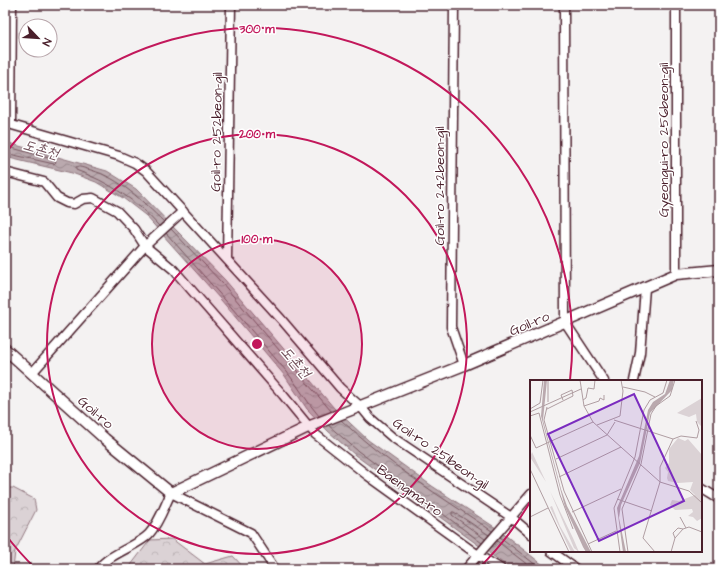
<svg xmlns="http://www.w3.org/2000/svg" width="724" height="574" font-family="'Architects Daughter','Poor Story',sans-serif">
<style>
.forest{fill:url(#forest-crowns);stroke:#927880}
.water{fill:url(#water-waves);stroke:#8d727a}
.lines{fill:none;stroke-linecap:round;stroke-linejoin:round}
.shore{stroke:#77565f;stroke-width:1}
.minor-casing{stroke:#4a1f2b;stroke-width:11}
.tertiary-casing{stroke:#4a1f2b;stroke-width:13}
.minor{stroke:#fff;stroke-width:8}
.tertiary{stroke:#fff;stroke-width:10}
.ring{fill:none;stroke:#c2185b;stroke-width:2}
.labels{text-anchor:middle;stroke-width:3;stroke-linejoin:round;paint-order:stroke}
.street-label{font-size:14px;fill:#4a1f2b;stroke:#fff}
.water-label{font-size:15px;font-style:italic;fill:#714f59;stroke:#fff}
.inset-road{fill:none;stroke:#b09ea2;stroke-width:1}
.view{fill:#7b2cbf;fill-opacity:0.15;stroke:#7b2cbf;stroke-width:2}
.inset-edge{fill:none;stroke:#4a1f2b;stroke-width:2}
.centre{fill:#c2185b;stroke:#fff;stroke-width:2}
.ring-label{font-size:12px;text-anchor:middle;font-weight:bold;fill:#c2185b;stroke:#fff;stroke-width:3;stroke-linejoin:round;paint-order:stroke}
</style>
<defs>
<pattern id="forest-crowns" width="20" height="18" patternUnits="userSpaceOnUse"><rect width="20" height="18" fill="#dbd2d5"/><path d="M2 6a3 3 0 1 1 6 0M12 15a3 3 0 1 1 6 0" fill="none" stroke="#bdb4b7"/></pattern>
<pattern id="water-waves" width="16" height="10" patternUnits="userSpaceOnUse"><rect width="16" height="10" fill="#baa9ae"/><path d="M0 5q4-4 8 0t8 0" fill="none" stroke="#99898e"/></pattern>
</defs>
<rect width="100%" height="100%" fill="#f4f2f2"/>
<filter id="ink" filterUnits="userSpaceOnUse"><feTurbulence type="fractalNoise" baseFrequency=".025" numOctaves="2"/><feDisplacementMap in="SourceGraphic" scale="8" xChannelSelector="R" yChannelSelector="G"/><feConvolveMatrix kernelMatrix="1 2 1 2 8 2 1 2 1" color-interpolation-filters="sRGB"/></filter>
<g filter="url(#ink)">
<path class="forest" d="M5,488H13L34,499L36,510L15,551L13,569H5Z
M172,539L205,564L233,556L245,569H128L150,540Z"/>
<path class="water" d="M5,142L107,171L136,189L225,280L334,408L368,440L432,486L496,528L548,569H511L355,455L328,431L307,409L285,376L221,300L145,215L123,198L96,182L72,173L5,157Z"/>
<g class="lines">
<path class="shore" d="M5,146L55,160L56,162L54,164L5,153
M159,226C136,200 109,182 76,170V167C80,166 86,169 91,170C121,179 141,200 164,222
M171,229L222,283L331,411
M166,233C207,279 247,325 287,372C298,386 307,402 319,416
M341,420C386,463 440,496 492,531
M328,425L358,451L482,543
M500,537L541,569
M485,539L452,515V512H454L489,535
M497,541L533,569"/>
<g class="minor-casing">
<path id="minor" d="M454,5L451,327L464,365
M564,5L565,322L604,381
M5,123L119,156L135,163L146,171L281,319L340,388L361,407L370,418L392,437L511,517L531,534
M11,124L12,5
M5,172L44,182L57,198L67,203L74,204L83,199L93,198L117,211L134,229L145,246L174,270L283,395L315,434L367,475L478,555L501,569
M227,259L231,5
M676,274V5
M32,373L145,246L183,211
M634,381L640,353L645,288
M701,488L719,499
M551,551L576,569
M98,569C110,553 138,546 149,534C159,523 164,507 171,493L251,533L275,569
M466,569L531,494"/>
</g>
<g class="tertiary-casing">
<path id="tertiary" d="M5,349L105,439L171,493L308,427L464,365L676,274L719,270"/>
</g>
<use href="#minor" class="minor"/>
<use href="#tertiary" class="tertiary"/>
</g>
</g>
<circle cx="257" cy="344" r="105" fill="#c2185b" fill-opacity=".12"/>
<g class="ring">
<circle cx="257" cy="344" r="105"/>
<circle cx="257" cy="344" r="210"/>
<path d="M530 502A315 315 0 0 1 478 569M36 569A315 315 0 0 1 5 534M5 154A315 315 0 0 1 570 380"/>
</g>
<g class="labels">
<g class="street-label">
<text transform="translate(216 132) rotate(-89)" y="5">Goil-ro 252beon-gil</text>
<text transform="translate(663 140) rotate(-90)" y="5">Gyeongui-ro 256beon-gil</text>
<text transform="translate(439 186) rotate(-90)" y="5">Goil-ro 242beon-gil</text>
<text transform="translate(529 323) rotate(-23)" y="5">Goil-ro</text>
<text transform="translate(96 412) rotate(41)" y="5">Goil-ro</text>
<text transform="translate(441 453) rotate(35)" y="5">Goil-ro 251beon-gil</text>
<text transform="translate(410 490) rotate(36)" y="5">Baengma-ro</text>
</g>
<g class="water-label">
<text transform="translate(41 149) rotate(16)" y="5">도촌천</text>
<text transform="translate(296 362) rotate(49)" y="5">도촌천</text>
</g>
</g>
<g transform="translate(530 380)">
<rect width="172" height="172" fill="#f4f2f2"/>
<path d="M172,18V47L167,42L166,34L159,37L147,33ZM148,58L155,61L158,59L172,75V138L167,141L163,137L158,136L163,132L162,129L145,130L140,125L142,120L149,121L165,115L160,110L163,102L148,103L138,101L137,98L138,92L135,88L139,83V69ZM2,72L16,102L0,77ZM20,111L43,158L49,172L44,168ZM22,126L30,146L45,172H41L20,127Z" fill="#dbd2d5"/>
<path d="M14,0H17L13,40L31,109L37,126L61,172H56L53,167L35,127L11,36ZM140,0H144L142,10L120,33L110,83L91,125L89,138L96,172H93L87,128L109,76L118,30L123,22L135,14Z" fill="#baa9ae"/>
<path class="inset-road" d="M50,0L54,26L63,42L130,102L113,158L125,172M93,7L115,12L125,17M53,20L56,18L58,8L64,9L65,0M18,22V0M54,26L69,21L70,18L74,20V15M17,27L14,40L34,111L62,172M0,29L10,23L13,0M17,29L43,16L42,10L31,15L33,20M0,32L51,9M0,36L9,33L30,115L43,149M84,40L143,59M166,41L169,50L167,58L151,56L143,59L130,87V102L159,111L172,123M67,45L90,36L93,11L91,0M0,55L6,68M6,68L63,42M26,79L77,55L85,42M0,89L39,172M29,97L91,67M87,119L122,131M42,132L91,109M0,137L18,128M150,137L156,148M145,158L143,153L148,148L153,149M58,164L86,151M90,172L84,128L105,77L114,30L120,20L133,13L137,0M98,172L92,129L111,84L121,34L126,26L140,16L145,0M141,172L145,158L153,149L159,147L172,152"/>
<path class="view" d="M104,14L154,121L69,161L18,54Z"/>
<rect width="172" height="172" class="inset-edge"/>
</g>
<circle cx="257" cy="344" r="6" class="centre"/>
<g class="ring-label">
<text x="257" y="33">300 m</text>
<text x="257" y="138">200 m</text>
<text x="257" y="243">100 m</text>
</g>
<rect width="724" height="574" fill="none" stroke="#fff" stroke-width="20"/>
<rect x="10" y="10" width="704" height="554" fill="none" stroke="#4a1f2b" stroke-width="1.5" filter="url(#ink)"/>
<g transform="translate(38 38) rotate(115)"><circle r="19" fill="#ffffff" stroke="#b7a5aa"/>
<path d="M0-3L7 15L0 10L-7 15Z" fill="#4a1f2b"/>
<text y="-6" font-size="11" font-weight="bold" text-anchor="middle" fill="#4a1f2b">N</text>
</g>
</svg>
